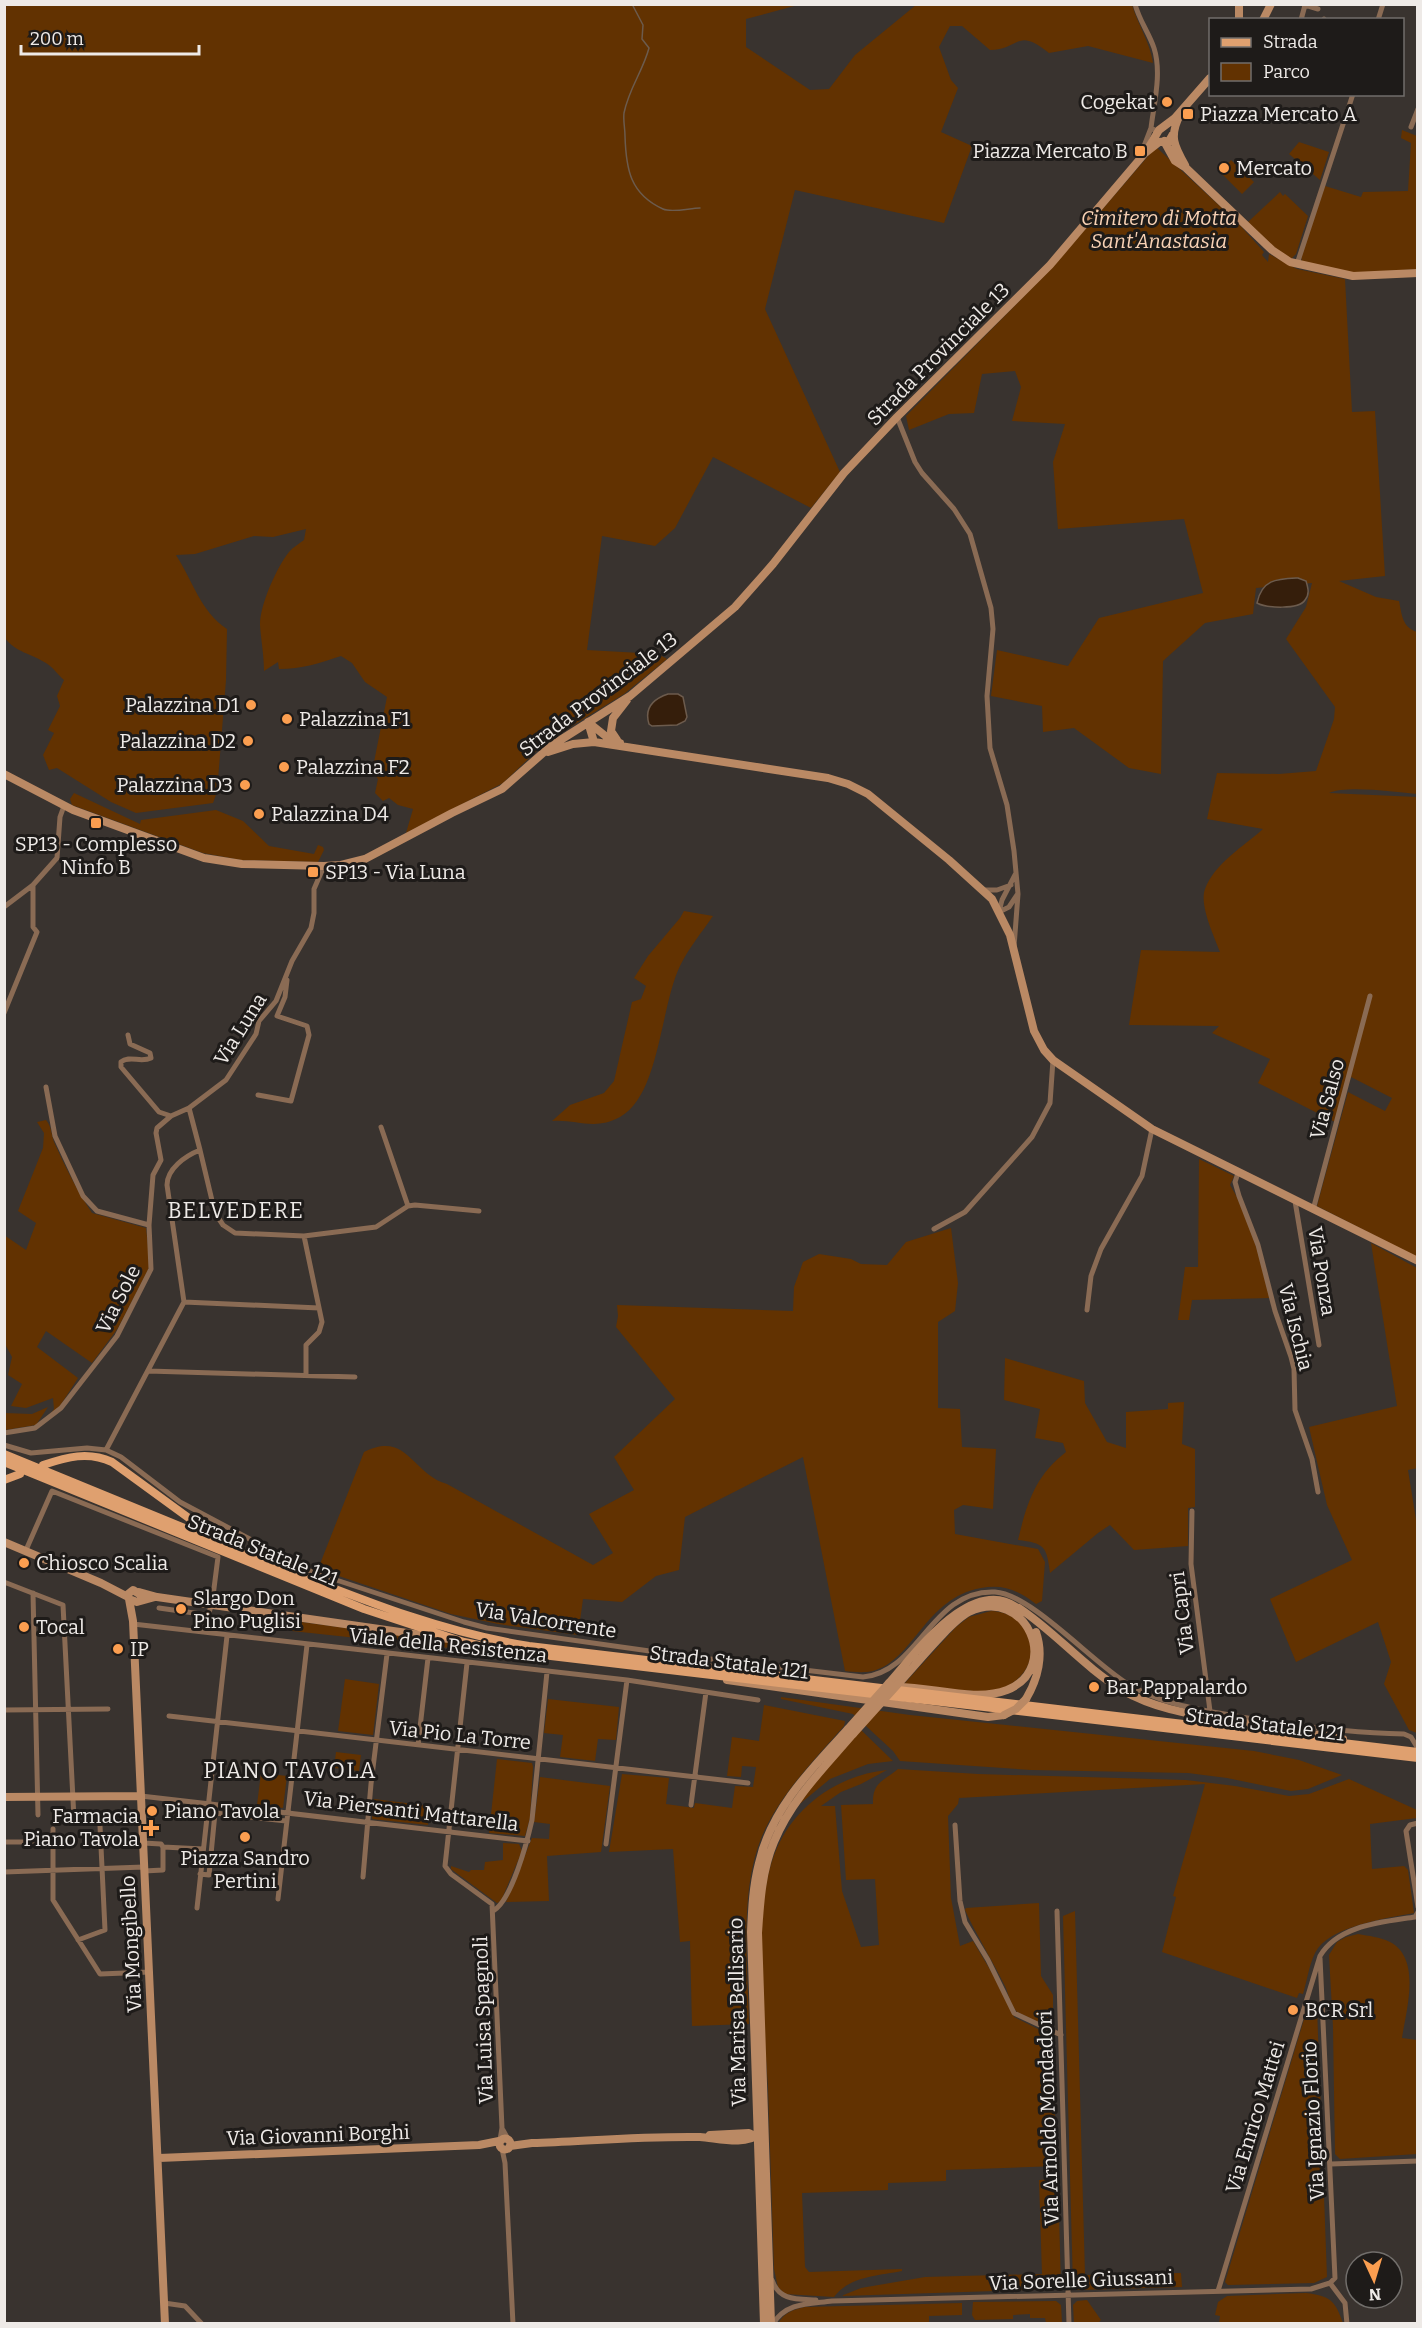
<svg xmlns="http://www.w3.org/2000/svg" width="1422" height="2328" font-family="Bitter,serif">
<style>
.green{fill:#623201}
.water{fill:#351e0b;stroke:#6c5b4d;stroke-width:1.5}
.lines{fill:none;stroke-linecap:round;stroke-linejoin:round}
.stream{stroke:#6c5b4d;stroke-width:1.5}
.street{stroke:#8a6b54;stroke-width:5}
.secondary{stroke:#ba8964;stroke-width:8}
.primary{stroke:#dfa06f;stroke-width:8}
.secondary-bridge{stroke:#ba8964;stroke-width:8}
.poi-dot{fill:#fb9e50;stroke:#1e1b19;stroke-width:2}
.labels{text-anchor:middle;stroke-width:6;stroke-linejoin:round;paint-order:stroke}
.poi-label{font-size:20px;fill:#eeeae7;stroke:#1e1b19;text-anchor:start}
.park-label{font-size:20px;font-style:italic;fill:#f9d2b5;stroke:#1e1b19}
.street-label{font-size:20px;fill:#eeeae7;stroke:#1e1b19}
.quarter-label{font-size:22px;letter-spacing:1.5px;fill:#eeeae7;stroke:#1e1b19}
</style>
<rect width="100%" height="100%" fill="#39332f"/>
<path class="green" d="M5,5H798L746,19V47L810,90L829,89L855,55L916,5H1132C1138,25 1150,42 1153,63L1088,46L1049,53C1016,26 1020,50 990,50L962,26H950L939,47L951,80L958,88L941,132L972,146L944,223L795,190L765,309L840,472L811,508L713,457L675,528L655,546L602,536L587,650L658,654L667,659L624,694L546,742L503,783L406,833L413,809L398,805L389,798L383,801L375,793L378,779L372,772L387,697L365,682L352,663L341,656C320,663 302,669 279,669L278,662L264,671C264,655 261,640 260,625C260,604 277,567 289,552C293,547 299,544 304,540L306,529L273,537L254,536L195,554L176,555C193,581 200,611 227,629L226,680L217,792L213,803L136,813L111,802L57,768L49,770L43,755L54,733L48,730L60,706L57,696L64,680C58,675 53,667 46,663C32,654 15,652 5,638Z
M1402,130L1417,136V269L1359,273L1345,272L1302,262L1301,256L1325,186L1361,197L1363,192L1408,191L1411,143L1401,138Z
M1299,142L1329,152L1320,180L1289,154Z
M1156,147L1237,222L1264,252L1262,255L1268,262L1269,254L1297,269L1345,279L1352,412L1375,411L1385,576L1339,581L1376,597L1399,601C1402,615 1402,627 1417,632L1418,794C1396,792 1347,785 1329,793L1417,797V1257L1317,1206L1348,1092L1385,1111L1392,1098L1351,1077L1335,1122L1258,1083L1270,1059L1212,1033L1219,1026L1129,1025L1141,950L1220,952C1214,936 1199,905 1205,889C1214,864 1244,846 1263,829L1207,819L1217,773L1279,774L1316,771L1334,719L1335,707L1286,639L1306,607L1312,583L1256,588L1253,614L1205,623L1163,661L1161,774L1129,768L1074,728L1043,732L1042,706L991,696L997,650L1068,666L1099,618L1203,593L1184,519L1058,529L1053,462L1065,424L1012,421L1021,387L1015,371L982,374L974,413L949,414L909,430L906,416L1050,270Z
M1231,160L1254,182L1242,194L1220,172Z
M1280,192L1283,196L1285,194L1308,216L1296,254L1291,259L1275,248L1248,222Z
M74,793L140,824L141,820L216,810L243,821L269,846L314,854L318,845L323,847L324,850L318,862L241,860L203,853L72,805L70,799Z
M684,911L713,916C702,932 688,949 680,966C660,1007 660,1095 620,1117C595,1131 576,1119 552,1121L570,1105L604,1093L614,1081L632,1002L641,999L646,986L634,978L648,956L680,918Z
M46,1120C52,1127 51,1134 54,1142C65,1166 77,1191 92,1213L146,1228L150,1264L148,1270L118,1328L92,1363L46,1331L37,1347L78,1378L58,1409L47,1419L54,1409L53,1398L26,1408L11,1406L22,1384L8,1375L12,1357L5,1344L4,1235L26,1250L36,1223L18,1211L43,1148L44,1133L37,1122Z
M1199,1159L1234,1176L1230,1185C1251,1219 1260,1260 1270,1298L1192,1300L1189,1320H1178L1185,1267H1198Z
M951,1228L958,1283L955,1311L938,1322V1408L960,1409L962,1447L996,1449L993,1509L963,1505L954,1510L955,1534L1038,1549L1045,1562L1042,1601L1036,1604C1018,1590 1003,1584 981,1588C925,1598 914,1660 873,1671C864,1673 854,1672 845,1671L803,1457L685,1517L679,1570L656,1576L622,1602L583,1599L578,1635L498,1624L451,1614L321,1570L320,1564L364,1452C407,1430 412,1474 447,1484L593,1565L613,1553L589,1514L634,1490L614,1457L675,1399L616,1327L618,1316L617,1305L793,1311L794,1287L803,1262L819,1254L851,1259L861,1264L887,1265L906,1242Z
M1371,1243L1417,1268L1418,1468L1408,1470L1418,1532L1417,1733L1409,1730L1384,1684L1391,1662L1378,1622L1296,1662L1270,1599L1352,1560L1327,1505L1309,1427L1397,1406Z
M1005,1358L1084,1381L1085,1403L1107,1442L1126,1448V1412L1168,1409V1403L1184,1402L1182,1444L1195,1449V1507L1188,1508V1546L1134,1550L1110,1525L1098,1533L1050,1573C1047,1546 1044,1543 1018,1540C1027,1503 1035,1476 1066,1452L1063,1443L1035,1438L1040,1409L1004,1400Z
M48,1407L36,1425L5,1430L4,1413L32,1414Z
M991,1611C1037,1613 1046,1669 1005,1687C983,1697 929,1686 904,1684L956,1627L969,1617Z
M294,1621L442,1641L496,1653L292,1631Z
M345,1679L379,1684L373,1735L338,1731Z
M781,1697L910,1715L1254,1751L1299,1760L1342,1775L1308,1789L1291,1791L1227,1778L1188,1773L1031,1770L900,1761L893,1751L853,1714L781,1699Z
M548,1699L619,1707L616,1740L598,1739L595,1761L560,1757L563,1735L544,1733Z
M764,1705L845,1721L844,1726C815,1759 780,1794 762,1836C739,1891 748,1965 749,2024L692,2026L690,1941L680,1942L673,1849L609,1852L622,1774L669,1778L666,1804L694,1808L695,1803L732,1808L735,1786L753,1787L756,1767L742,1766L741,1777L727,1776L732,1737L759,1741Z
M861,1730L893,1761L868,1764L830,1779L796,1807L806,1792Z
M336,1752L361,1755L359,1771L334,1768Z
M497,1759L532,1763L533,1767L530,1818L525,1836L489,1833Z
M898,1769L978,1774L1186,1780L1235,1786L1289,1796L1309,1794L1349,1779L1417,1810V1818L1370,1824L1372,1869L1404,1866L1408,1870L1414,1913C1388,1918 1328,1926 1315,1953C1309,1965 1307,1981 1303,1994L1299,1993L1297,1998L1162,1952L1176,1897L1173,1896L1205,1784L959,1798L958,1804L948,1816L951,1898L960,1946L973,1941L1005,1995L1014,2017L1052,2036L1057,2166L946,2170V2181L888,2183V2190L802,2193L805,2267L809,2272L902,2269V2271C877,2276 850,2276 834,2297L785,2294L778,2287L774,2269C772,2208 770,2148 768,2087C764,2020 750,1909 777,1848C797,1804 839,1775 887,1770L861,1784L841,1792L821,1806H835L842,1891L861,1947L879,1945L875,1879L846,1880L841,1805L873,1804C872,1782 884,1781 898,1769Z
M261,1773L287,1776L283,1808L257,1805Z
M540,1777L610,1786L601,1852L547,1856L549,1901L506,1902L532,1838L549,1839L550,1824L534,1822Z
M374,1799L430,1806L428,1825L372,1819Z
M503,1843L519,1844L522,1851L501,1901L497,1903L451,1869V1866L469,1872L471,1870H484L485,1862L503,1860Z
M1039,1903L1041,1976L1053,1995V2025L1049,2027L1017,2012C1010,2004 1009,1995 1005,1986C992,1960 977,1936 965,1910L966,1908Z
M1075,1911L1085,2275L1181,2273L1182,2287L1077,2290L1073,2286L1063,1916Z
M1358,1934C1369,1936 1380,1937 1390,1942C1422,1959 1406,2010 1402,2038L1417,2040V2154L1340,2159L1335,2154L1333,2027L1329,1955L1337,1942L1346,1937Z
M1313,2005L1317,2008L1327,2277L1314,2283L1228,2285L1225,2282L1308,2006Z
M1058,2179L1061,2287L1057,2289L841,2296L861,2288L925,2277L1042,2274L1039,2180Z
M1306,2293C1330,2296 1335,2300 1343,2323H1219L1220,2316L1215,2315L1218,2302L1227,2296Z
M1087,2300L1101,2320L1098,2323H1074L1073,2305L1077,2301Z
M1056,2301L1061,2305L1062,2323H1046L1045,2318H1030V2314L1013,2315V2319L975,2320L972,2315L973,2302Z
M962,2303V2315L929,2316V2323L778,2324C784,2312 793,2310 805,2307Z"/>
<path class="water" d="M1298,578L1306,581C1308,588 1310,594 1305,600C1299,610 1266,608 1257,603C1262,579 1277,579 1298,578Z
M668,694H678L683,697L687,717L685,721L677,725L652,726L649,724C644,708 653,699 668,694Z"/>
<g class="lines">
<path class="stream" d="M632,4L643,25L642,39L649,48C643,71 629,88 624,113C623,120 625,128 625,136C626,169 630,194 663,209C672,213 690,208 700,208"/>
<path class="street" d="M1135,4C1139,20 1149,33 1154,48C1162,73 1154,103 1151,128L1158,132
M1301,20L1305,5L1318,9
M1324,20V19
M1378,20L1383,4
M1411,127L1418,109
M1141,154L1151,128
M1297,264L1353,94
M897,417L915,462L922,473L954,509L970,534L991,608L993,629L987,696L990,748L1007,805L1014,851L1018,894L1014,947
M984,890H997L1011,885
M4,907L33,885
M999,912L1002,900L1016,873
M999,912L1009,907L1017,895
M4,1013L37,932L33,927V885L57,858L60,817L64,806
M128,1035L130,1044L150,1053L151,1058C141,1063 129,1055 121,1062V1067L159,1112L171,1116
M46,1087L55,1136L83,1196L97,1211L149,1225
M258,1095L291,1101L309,1035L307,1026L277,1016L285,997L287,980
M381,1127L408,1206
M200,1150L215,1213L223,1225L235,1233L304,1236L376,1227L408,1206L415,1205L479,1211
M1238,1173L1235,1182L1239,1196L1258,1245L1275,1311L1291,1357L1294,1369L1295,1410L1312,1459L1318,1492
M1295,1201L1319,1345
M1313,1210L1370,996
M934,1229L965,1212L1032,1137L1050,1103L1053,1060
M304,1236L322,1322L319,1332L306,1345V1375
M184,1302L319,1308
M1087,1310L1091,1276L1101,1249L1142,1176L1152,1129
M148,1371L355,1377
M4,1433L35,1428L61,1408L117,1336L151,1269L149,1225L153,1175L161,1160L156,1133L157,1128L171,1116L189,1108
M4,1445L31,1453L87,1448L106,1450L121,1457L180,1502L312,1572L464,1622L487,1628L685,1656L863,1677C919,1673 931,1589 995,1592C1031,1594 1093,1663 1128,1684C1163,1705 1202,1710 1241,1717C1295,1726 1349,1733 1404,1734L1411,1737L1417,1747
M106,1450L184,1302L167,1185C167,1169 185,1156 200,1150L189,1108L226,1080L256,1034L259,1021L276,1001L292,961L311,928L314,913V889L324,866
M1192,1511L1191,1564L1210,1711
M26,1550L52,1491L218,1557L212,1604L208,1615L159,1608
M4,1582L63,1605L74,1819
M33,1593L38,1815
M133,1624L627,1680L758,1700
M467,1663L445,1866L451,1874L492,1904L502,2128L500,2140
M4,1710L108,1709
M169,1716L748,1783
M418,1745L428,1658
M141,1796L528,1841
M691,1805L706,1692
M1418,1823L1410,1825L1406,1831L1418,1907
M955,1825L960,1901L965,1922L988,1960L1014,2013L1061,2035
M53,1829V1900L100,1974L150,1972
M4,1842H53
M143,1843L161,1844L163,1847L203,1849
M606,1844L627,1680
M144,1871L163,1870V1847
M4,1872L144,1867
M200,1874L209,1875L215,1813L286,1821
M363,1877L371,1784L387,1654
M278,1899L307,1645
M197,1908L227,1636
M493,1911C512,1900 527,1842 532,1820L547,1672
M1057,1911L1069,2324
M78,1940L105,1930L100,1826
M1320,1958L1335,2278L1330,2283
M503,2130L508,2139
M502,2149L505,2163L513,2324
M1331,2164L1418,2161
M772,2280C779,2301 797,2299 816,2300
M1330,2283L1345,2303L1347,2324
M1218,2291L1320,1956C1338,1925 1383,1922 1415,1917L1418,1912
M164,2303L185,2306L202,2324
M773,2324C786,2302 810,2304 832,2301L1311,2289L1330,2283"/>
<path class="secondary" d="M1239,20V4
M1263,20L1271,4
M1180,115C1169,136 1174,146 1185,165
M1164,141L1175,161L1186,168L1272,250L1290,262L1353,276L1418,273
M1149,147L1159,130L1175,118L1210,78
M588,722L608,738L620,743
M588,722L594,742
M617,740L611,731L613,718L627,700
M548,752L573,744L594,742L828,778L848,784L868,794L949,860L992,899L1010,935L1034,1031L1044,1050L1053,1060L1152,1129L1418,1261
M4,774L73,810L204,858L242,864L324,866L341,865L365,859L452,813L502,789L551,746L630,696L735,607L773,564L844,473L897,417L1050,265L1145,153L1159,142L1169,141L1173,134
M4,1542L101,1583L128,1597
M139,1592L157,1597L449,1639
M129,1599L133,1621L165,2324
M141,1600V1595L133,1590L128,1594L129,1599L137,1602L155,1597
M1019,1608C1055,1632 1084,1667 1122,1690C1155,1709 1190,1714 1226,1720C1265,1726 1304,1733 1343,1739
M727,1680L988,1717L1004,1715
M889,1683C916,1653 974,1571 1020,1610
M893,1687C928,1685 974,1703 1007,1690C1062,1668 1026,1585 969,1612C951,1621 914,1667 898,1684
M1026,1699C1038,1679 1044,1655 1036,1632
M4,1797L141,1796
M710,2135L749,2133L759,2138
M499.5 2144a5.5 5.5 0 1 1 11 0a5.5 5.5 0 1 1-11 0Z
M510,2146L532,2143C587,2141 644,2136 700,2137C717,2138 745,2146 759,2134
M159,2158L479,2145L499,2141
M764,2324L751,1932C752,1909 753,1886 759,1863C771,1809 812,1768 848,1729
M771,2324L758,1933C760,1902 762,1870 774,1842C791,1800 824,1768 853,1734"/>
<path class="primary" d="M4,1454C98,1492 192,1532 287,1570C368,1602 442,1632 529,1646L1418,1752
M4,1462L364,1609L464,1642L508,1651L1418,1758
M43,1465C67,1457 88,1451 112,1462L208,1532L215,1535
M4,1480L20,1474"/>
<path class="secondary-bridge" d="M1004,1715L1016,1709L1026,1699
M848,1729L889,1683
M853,1734L898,1684"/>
</g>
<g class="poi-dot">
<circle cx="1167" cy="102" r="6"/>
<rect x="1182" y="108" width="12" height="12" rx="3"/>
<rect x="1134" y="145" width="12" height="12" rx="3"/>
<circle cx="1224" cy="168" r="6"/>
<circle cx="251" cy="705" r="6"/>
<circle cx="287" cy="719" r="6"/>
<circle cx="248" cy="741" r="6"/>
<circle cx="284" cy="767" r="6"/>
<circle cx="245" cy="785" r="6"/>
<circle cx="259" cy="814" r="6"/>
<rect x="90" y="817" width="12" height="12" rx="3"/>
<rect x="307" y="866" width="12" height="12" rx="3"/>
<circle cx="24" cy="1563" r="6"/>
<circle cx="181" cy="1609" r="6"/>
<circle cx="24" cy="1627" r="6"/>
<circle cx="118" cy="1649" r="6"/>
<circle cx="1094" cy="1687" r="6"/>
<circle cx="152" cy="1811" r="6"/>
<path d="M148 1819h6v6h6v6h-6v6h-6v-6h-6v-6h6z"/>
<circle cx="245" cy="1837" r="6"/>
<circle cx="1293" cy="2010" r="6"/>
</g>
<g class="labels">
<g class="poi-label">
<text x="1155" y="109" text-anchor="end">Cogekat</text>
<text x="1200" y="121">Piazza Mercato A</text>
<text x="1128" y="158" text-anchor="end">Piazza Mercato B</text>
<text x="1236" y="175">Mercato</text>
<text x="239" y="712" text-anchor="end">Palazzina D1</text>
<text x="299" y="726">Palazzina F1</text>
<text x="236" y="748" text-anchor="end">Palazzina D2</text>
<text x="296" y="774">Palazzina F2</text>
<text x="233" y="792" text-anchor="end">Palazzina D3</text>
<text x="271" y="821">Palazzina D4</text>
<text x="96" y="851" text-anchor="middle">SP13 - Complesso<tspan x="96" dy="23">Ninfo B</tspan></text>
<text x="325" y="879">SP13 - Via Luna</text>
<text x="36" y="1570">Chiosco Scalia</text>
<text x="193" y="1605">Slargo Don<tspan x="193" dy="23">Pino Puglisi</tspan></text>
<text x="36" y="1634">Tocal</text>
<text x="130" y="1656">IP</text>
<text x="1106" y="1694">Bar Pappalardo</text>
<text x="164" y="1818">Piano Tavola</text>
<text x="139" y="1823" text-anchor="end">Farmacia<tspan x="139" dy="23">Piano Tavola</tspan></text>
<text x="245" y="1865" text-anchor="middle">Piazza Sandro<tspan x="245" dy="23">Pertini</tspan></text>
<text x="1305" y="2017">BCR Srl</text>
</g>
<g class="park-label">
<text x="1159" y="225">Cimitero di Motta<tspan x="1159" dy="23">Sant'Anastasia</tspan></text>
</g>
<g class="street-label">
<text transform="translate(938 354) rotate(-45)" y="7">Strada Provinciale 13</text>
<text transform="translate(598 694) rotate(-37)" y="7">Strada Provinciale 13</text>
<text transform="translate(240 1029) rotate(-58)" y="7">Via Luna</text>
<text transform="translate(1327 1099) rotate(-75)" y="7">Via Salso</text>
<text transform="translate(1322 1271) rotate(81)" y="7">Via Ponza</text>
<text transform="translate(118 1299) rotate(-63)" y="7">Via Sole</text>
<text transform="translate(1296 1327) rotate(76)" y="7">Via Ischia</text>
<text transform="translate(263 1550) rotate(22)" y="7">Strada Statale 121</text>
<text transform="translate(1182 1613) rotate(-97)" y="7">Via Capri</text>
<text transform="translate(546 1620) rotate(9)" y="7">Via Valcorrente</text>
<text transform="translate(448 1645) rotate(6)" y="7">Viale della Resistenza</text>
<text transform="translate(729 1662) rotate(7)" y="7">Strada Statale 121</text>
<text transform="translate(1265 1724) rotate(7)" y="7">Strada Statale 121</text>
<text transform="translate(460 1735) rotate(6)" y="7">Via Pio La Torre</text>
<text transform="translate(411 1811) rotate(7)" y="7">Via Piersanti Mattarella</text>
<text transform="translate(131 1944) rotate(-93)" y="7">Via Mongibello</text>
<text transform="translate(737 2012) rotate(-91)" y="7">Via Marisa Bellisario</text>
<text transform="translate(483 2020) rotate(-92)" y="7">Via Luisa Spagnoli</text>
<text transform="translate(1255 2117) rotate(-73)" y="7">Via Enrico Mattei</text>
<text transform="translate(1048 2118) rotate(-92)" y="7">Via Arnoldo Mondadori</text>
<text transform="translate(1313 2121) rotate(-93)" y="7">Via Ignazio Florio</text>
<text transform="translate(318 2135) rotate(-2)" y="7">Via Giovanni Borghi</text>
<text transform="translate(1081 2280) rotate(-2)" y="7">Via Sorelle Giussani</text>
</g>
<g class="quarter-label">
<text x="236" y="1218">BELVEDERE</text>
<text x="290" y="1778">PIANO TAVOLA</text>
</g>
</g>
<rect width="1422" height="2328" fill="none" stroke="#eeeae7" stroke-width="12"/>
<rect x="1209" y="18" width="195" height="78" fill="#1e1b19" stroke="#716e6b" stroke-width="1.5"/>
<rect x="1221" y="38" width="30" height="9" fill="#dfa06f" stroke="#716e6b" stroke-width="1.5"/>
<text x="1263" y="48" font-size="18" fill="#eeeae7">Strada</text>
<rect x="1221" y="63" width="30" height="18" fill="#623201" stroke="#716e6b" stroke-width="1.5"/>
<text x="1263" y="78" font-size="18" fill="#eeeae7">Parco</text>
<g transform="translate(1374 2280) rotate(176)"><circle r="28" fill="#1e1b19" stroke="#716e6b" stroke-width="1.5"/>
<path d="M0-4.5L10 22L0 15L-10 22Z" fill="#fb9e50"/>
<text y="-9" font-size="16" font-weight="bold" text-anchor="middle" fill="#eeeae7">N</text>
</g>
<path d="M21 45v9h178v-9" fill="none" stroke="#eeeae7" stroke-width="3"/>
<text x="30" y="45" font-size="18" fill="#eeeae7" stroke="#1e1b19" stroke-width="4.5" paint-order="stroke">200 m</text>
</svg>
